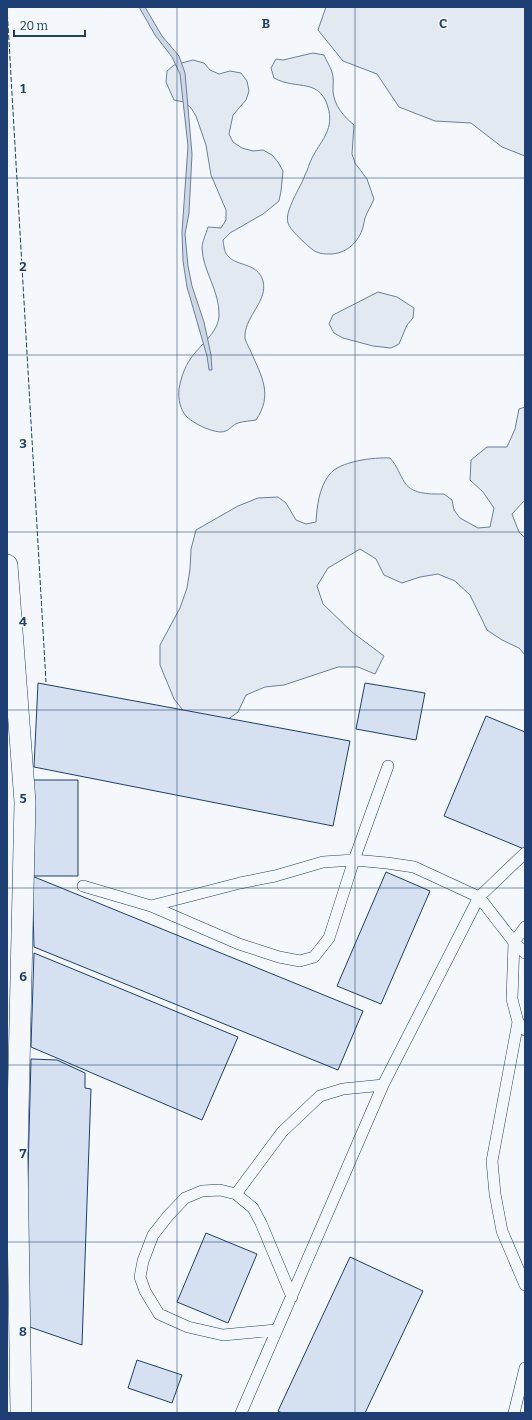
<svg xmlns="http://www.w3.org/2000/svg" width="532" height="1420" font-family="Bitter,serif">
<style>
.green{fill:#e3e9f0;stroke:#687fa3}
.water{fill:#cfd7e4;stroke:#687fa3}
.building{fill:#d5e0f0;stroke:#1d3f73}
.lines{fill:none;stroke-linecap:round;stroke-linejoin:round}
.service-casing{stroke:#1d3f73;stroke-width:12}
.minor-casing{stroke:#1d3f73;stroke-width:22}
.service{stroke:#f4f7fb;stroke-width:11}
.minor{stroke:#f4f7fb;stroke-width:21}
.fence{stroke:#1d3f73;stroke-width:1;stroke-dasharray:5 2;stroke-linecap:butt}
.grid{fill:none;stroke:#1d3f73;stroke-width:1;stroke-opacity:0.55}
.grid-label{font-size:13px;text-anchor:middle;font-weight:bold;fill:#1d3f73;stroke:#f4f7fb;stroke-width:3;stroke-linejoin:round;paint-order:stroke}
</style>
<rect width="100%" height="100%" fill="#f4f7fb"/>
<path class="green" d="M326,7H525V156L502,147L471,123L435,121L399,107L377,74L343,61L318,30Z
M313,53L324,55C326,60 330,66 332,72C334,78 333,84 333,91C334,105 343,116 354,125L352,154L355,163L367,179L374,199C371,206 367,212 365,218C364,221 364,224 363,227C359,242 346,254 330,254C320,254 316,253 308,246C303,241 290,230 288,223C284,211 301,187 305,175C308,170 309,163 312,158C320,142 333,131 329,111C321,76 297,91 274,78L271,68L276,59L283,60Z
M193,60L204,63L210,70L219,74L230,71L241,73L247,81L249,91L246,100L233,115L229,134L233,142L242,148L253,151L263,150L272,155L278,162L283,171L281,191L279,201L263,214L230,233L223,240C224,246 224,253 229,257C237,266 258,263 263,281C268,301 246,315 245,335C244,340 249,347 251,352C262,377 273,395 256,420C251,421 244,421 238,423C231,425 230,432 220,432C209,431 195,424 187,417C180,410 178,399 179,389C181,378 184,368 191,358C200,345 218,333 219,316C220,291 203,272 202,248C202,242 206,234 208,227L221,228L226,220V210L211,175L206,145L196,116L191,108L184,102L174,100L166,82L167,71L174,65Z
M378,292L397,297L414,308L413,318L407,325L399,344L391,348L373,346L343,338L334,333L329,324L333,315Z
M525,407V500L512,514L519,532L525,538V655L519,648L502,640L487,630L470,595L455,581L438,574L420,577L402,583L384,575L376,559L360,549L328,568L317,586L323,604L352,632L384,656L375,674L358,667H338L284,685L265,687L246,695L238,712L223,723L186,714L174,699L160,665V645L180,608L187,588L190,569L191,549L196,530L238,506L258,498L278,497L286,503L296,520L306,524L316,522C317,506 319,488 329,475C339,461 375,457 390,458C398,467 399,474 405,483C413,495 432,494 444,494L452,500L454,510L460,518L478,528L490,527L494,508L483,492L470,480L471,460L487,447H507L515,429L519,409Z"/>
<path class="water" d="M139,7H145L162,36L179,56L185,73L192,154L189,213L185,234L188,266L192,286L204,322L211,355L212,370H209L207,356L187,287L183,261L182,232L188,146L180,74L172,57L155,35Z"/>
<path class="building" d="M38,683L350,741L333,826L34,767Z
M365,683L425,693L416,740L356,729Z
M486,716L525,732V846L524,849L444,816Z
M32,780H78V876H32Z
M386,872L430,891L381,1004L337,986Z
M32,876L363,1011L338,1070L34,947Z
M34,953L238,1037L202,1120L31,1047Z
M31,1059L57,1060L85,1073V1088L91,1089L82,1345L24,1325Z
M206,1233L257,1254L228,1323L177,1302Z
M350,1257L423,1291L365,1413H282L278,1411Z
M137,1360L182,1375L172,1403L128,1388Z"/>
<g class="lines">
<g class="service-casing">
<path id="service" d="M83,886L151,906L239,944L279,957L300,961L314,957L329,938L354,860L388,766
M151,906L240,883L275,876L323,862L354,860L387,863L414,867L479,897L514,942L525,953
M525,927L514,942L512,999L518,1022L525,1030
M518,1022L492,1161L495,1194L502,1231L525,1285
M236,1194L253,1208L261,1223L292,1297
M276,1330L223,1335L188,1327L159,1314L145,1291L140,1277L143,1261L153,1235L168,1216L185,1198L202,1191L220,1190L236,1194L282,1132L320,1096L343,1089L383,1085L479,897L525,853
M241,1413L383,1085
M514,1413L525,1368"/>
</g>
<g class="minor-casing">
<path id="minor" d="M7,565L25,802L17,1156L21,1413"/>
</g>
<use href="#service" class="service"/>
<use href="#minor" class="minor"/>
<path class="fence" d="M7,7L46,682"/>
</g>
<path class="grid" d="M177,7V1413M355,7V1413M7,178H525M7,355H525M7,532H525M7,710H525M7,888H525M7,1065H525M7,1242H525"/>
<g class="grid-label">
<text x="266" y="28">B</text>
<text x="443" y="28">C</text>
<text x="23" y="93">1</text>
<text x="23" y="271">2</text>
<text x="23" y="448">3</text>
<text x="23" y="626">4</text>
<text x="23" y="803">5</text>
<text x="23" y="981">6</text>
<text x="23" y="1158">7</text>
<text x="23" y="1336">8</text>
</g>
<rect width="532" height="1420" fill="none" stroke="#1d3f73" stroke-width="16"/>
<path d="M14 30v6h71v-6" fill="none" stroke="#1d3f73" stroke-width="2"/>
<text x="20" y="30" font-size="12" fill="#1d3f73" stroke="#f4f7fb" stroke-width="3" paint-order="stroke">20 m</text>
</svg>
